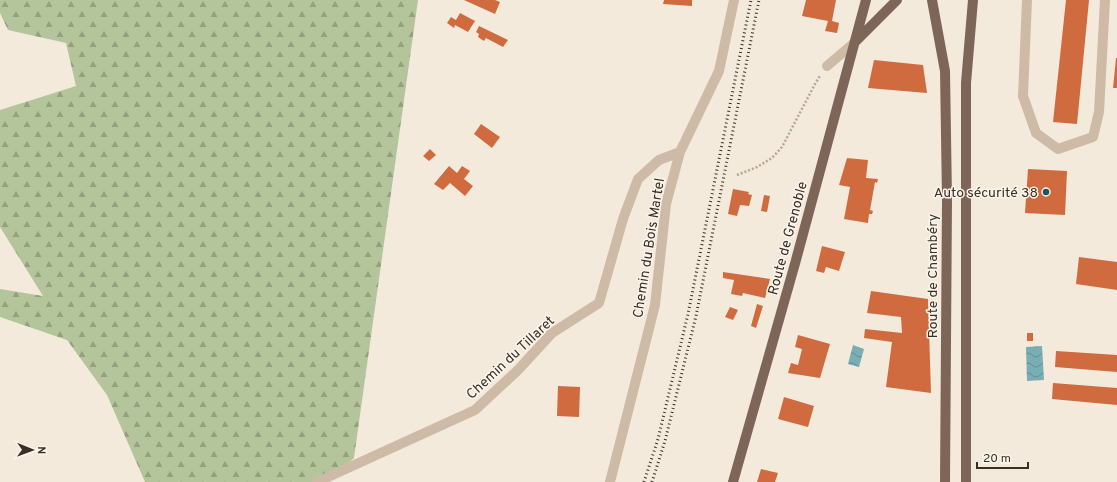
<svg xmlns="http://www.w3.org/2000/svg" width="1117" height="482" font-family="Overpass,sans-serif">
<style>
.forest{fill:url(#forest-firs)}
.water{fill:url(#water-waves)}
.building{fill:#d06a3f}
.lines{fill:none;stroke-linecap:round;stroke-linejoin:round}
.path{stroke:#baa591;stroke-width:2.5;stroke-dasharray:2 2;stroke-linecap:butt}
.minor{stroke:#cebba7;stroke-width:10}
.major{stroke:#7d6658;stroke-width:10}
.rail{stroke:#3a2f28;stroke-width:3;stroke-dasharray:1 3;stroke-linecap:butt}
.poi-dot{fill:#1a575f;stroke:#fbf4e9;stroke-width:1.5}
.labels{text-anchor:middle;stroke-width:3;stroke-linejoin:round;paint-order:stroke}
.poi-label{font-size:14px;fill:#3a2f28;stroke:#fbf4e9;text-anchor:end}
.street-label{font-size:14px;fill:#3a2f28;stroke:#fbf4e9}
</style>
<defs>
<pattern id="forest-firs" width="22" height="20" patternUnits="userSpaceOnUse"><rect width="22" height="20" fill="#b5c59b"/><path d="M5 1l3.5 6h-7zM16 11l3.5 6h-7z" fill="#94a07e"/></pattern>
<pattern id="water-waves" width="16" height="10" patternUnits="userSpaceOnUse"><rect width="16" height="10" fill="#79aeb4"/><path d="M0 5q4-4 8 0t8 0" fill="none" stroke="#648e92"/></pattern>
</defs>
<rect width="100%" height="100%" fill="#f4eadc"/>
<path class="forest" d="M0,0H418L354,458L328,482H145L107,395L67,340L0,317V289L43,296L0,227V110L76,86L66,43L8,30L0,13Z"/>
<path class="water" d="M853,345L864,349L859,367L848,364Z
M1042,346L1044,380L1027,381L1026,347Z"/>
<path class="building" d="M464,0H495L500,2L495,14Z
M664,0H692V6L663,4Z
M806,0H836L832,21L839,23L837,33L825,31L828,21L802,16Z
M1066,0H1089L1077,124L1053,122Z
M460,13L475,21L468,32L455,25L454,28L447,23L451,17L456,20Z
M479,26L508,40L503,47L486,38L484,41L478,37L479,34L476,32Z
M1116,58H1117V88H1113Z
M874,60L923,65L927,93L868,88Z
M481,124L500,137L492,148L474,134Z
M430,149L436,155L429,161L423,156Z
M847,158L868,160L866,178L878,179L877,183L875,182L870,210L873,211L872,214H869L868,223L844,219L850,187L839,185Z
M449,166L457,173L462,166L470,171L464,179L473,186L465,196L450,183L443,190L434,184Z
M1028,169L1067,171L1065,215L1025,213Z
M733,189L749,192L748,194L752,195L749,206L740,205L737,216L728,214Z
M764,195L770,196L767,212L761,211Z
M822,246L845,252L839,271L826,267L824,273L816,271Z
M1079,257L1117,262V290L1076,284Z
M723,272L770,279L765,298L743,293L742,296L731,294L734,280L723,278Z
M871,291L928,299L931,393L886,387L892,342L864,338L865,329L902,333L901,317L867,313Z
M757,304L763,306L756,328L751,326Z
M730,307L738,310L733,320L725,317Z
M1027,333H1033V341H1027Z
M798,335L830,344L820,378L788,373L791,363L798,365L802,349L795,347Z
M1056,351L1117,355V372L1055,367Z
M1053,383L1117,388V405L1052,399Z
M558,386L580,387L579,417L557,416Z
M784,397L814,406L808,427L778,419Z
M761,469L778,473L775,482H757Z"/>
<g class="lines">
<path class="path" d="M737,175L757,167L772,158L782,147L815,84L820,76"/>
<path class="minor" d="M1027,0L1023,96L1036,133L1058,149L1093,137L1099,112L1105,0
M827,66L854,43
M317,482L475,410L518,370L552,333L599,303L623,219L638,179L659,160L680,152
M610,482L655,305L666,204L680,152L719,71L734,0"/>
<path class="major" d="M932,0L945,71L947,199L945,482
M856,41L897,0
M733,482L796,260L866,0
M966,482V83L973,0"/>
<path class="rail" d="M644,482L658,439L688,314L751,0
M652,482L665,441L696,316L759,0"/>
</g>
<circle class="poi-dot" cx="1046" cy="192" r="4"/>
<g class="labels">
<g class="poi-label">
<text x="1038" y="197">Auto sécurité 38</text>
</g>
<g class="street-label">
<text transform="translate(787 238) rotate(-75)" y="5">Route de Grenoble</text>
<text transform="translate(648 248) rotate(-81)" y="5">Chemin du Bois Martel</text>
<text transform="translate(932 276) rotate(-90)" y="5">Route de Chambéry</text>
<text transform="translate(510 357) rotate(-43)" y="5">Chemin du Tillaret</text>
</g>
</g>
<g transform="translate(32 450) rotate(91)" stroke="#fbf4e9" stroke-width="3" paint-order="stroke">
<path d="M0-3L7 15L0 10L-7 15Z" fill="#3a2f28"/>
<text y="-6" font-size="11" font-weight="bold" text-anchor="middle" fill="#3a2f28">N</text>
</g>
<path d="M977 462v6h51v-6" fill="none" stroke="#3a2f28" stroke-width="2"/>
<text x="983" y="462" font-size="12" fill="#3a2f28" stroke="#fbf4e9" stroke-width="3" paint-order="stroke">20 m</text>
</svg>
